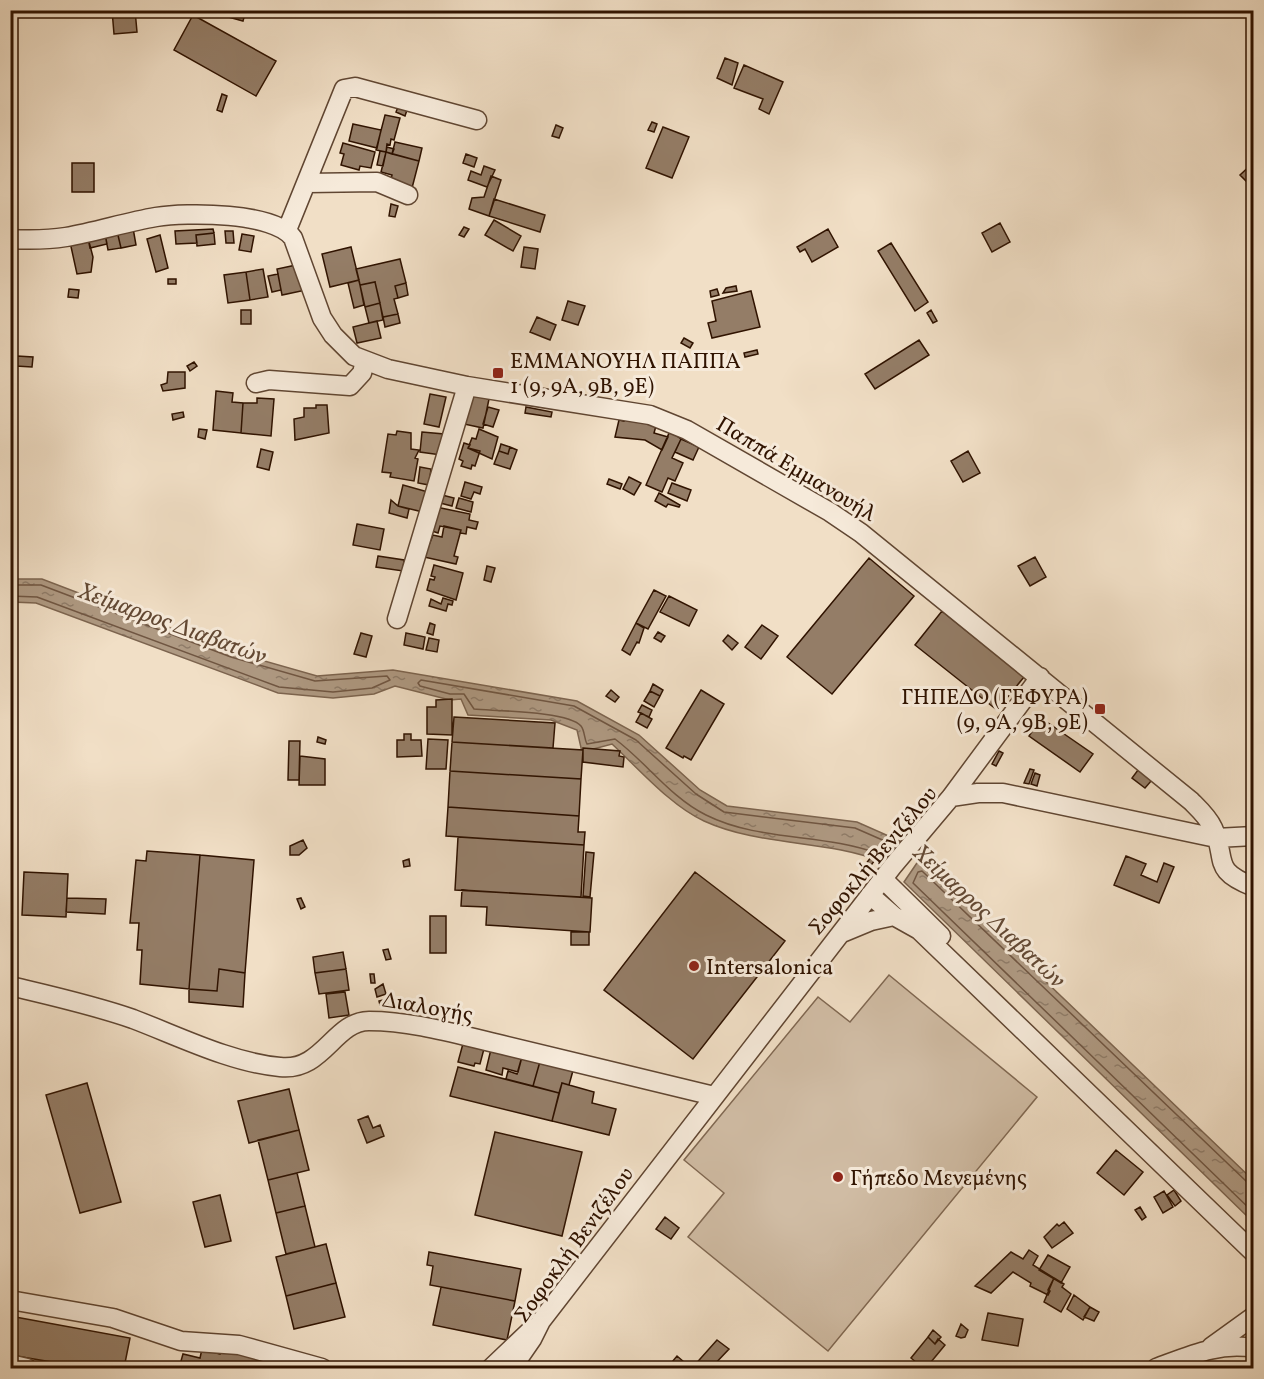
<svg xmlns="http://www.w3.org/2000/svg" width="1264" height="1379" font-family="Vollkorn,serif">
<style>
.pitch{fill:#d0bca4;stroke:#806852;stroke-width:1.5}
.water{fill:url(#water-ripples);stroke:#7c644f;stroke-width:1.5}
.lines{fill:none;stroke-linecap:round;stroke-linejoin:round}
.shore{stroke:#705642;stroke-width:1.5}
.building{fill:#947d67;stroke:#301300;stroke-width:1.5}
.minor-casing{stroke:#604632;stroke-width:21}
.minor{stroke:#f6eada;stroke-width:18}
.poi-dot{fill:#8f2418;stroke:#f6eada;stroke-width:2}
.labels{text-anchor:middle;stroke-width:6;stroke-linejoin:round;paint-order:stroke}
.poi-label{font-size:22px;fill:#301300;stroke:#f6eada;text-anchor:start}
.street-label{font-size:22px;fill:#301300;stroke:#f6eada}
.water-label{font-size:24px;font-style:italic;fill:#634934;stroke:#f6eada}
</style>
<defs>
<pattern id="water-ripples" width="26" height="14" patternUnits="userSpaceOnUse" patternTransform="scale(1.5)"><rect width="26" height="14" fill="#af9a83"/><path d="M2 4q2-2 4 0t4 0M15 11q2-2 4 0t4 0" fill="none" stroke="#8f7c69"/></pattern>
</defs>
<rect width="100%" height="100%" fill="#f1dfc6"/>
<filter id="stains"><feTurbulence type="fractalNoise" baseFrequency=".00333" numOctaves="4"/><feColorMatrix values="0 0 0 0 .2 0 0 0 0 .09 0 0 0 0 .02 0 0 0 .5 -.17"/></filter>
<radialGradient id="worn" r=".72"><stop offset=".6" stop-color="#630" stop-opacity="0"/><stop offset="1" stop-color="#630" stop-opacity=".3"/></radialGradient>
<path class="pitch" d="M889,975L1037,1097L828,1351L688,1237L724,1193L684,1160L818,997L850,1022Z"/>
<path class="water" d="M11,579H42L233,652L317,676L393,670L577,701L639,735L700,790L727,806L857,822L900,841L883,862C826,839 761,847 704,821C671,806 639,769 612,744L582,752L577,730L551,720L468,715L461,699L450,700L395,686L374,694L333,698L278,693L36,603L11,602Z
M919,860L1253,1180V1222L904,882Z"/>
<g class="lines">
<path class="shore" d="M10,585H41L231,657L315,681L387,676L390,680L372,688L333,692L279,687L37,597L10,596
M421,680L574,706L636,740L696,794L724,812L855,828L887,842L888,846L879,854C824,833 760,842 706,815C670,797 646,762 615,739L587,744C584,739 585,731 581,726C569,711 494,711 474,709L464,694H450L420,686L418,683Z
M1254,1184L1247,1182L922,871L918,872L913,883L1254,1213"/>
</g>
<path class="building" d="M80,10H97V15L80,16Z
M112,10H135L137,32L114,34Z
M223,10H246L243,21L221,15Z
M193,15L276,61L256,96L174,50Z
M725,58L738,63L732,85L717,78Z
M744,65L783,82L769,114L759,109L763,99L734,88Z
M222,94L227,96L222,112L217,110Z
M398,107L407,110L405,116L396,112Z
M385,115L400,118L394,140L391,139L390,145L387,144L386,152L376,150Z
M652,122L657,124L654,132L648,130Z
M353,124L381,130L377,148L349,141Z
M556,125L563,128L559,138L552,136Z
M663,127L689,137L672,178L646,168Z
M395,142L422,148L419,161L392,154Z
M343,143L375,152L371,168L360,166L359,170L341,165L344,154L340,153Z
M387,147L394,149L392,154L386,152Z
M380,151L386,152L383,166L377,165Z
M386,152L419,161L412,188L390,183L392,175L381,172Z
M466,154L477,158L474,167L463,163Z
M1254,162V188H1253L1240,175Z
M72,163H94V192H72Z
M484,166L495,170L487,187L468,180L471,171L481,175Z
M491,176L501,180L489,216L469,209L472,198L484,197Z
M494,199L545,215L540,232L489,216Z
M391,204L398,206L395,217L389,216Z
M494,220L521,236L513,251L485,235Z
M1000,223L1010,242L992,252L982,233Z
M464,227L469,229L464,237L459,235Z
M133,228L136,245L121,248L117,231Z
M213,229L214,233L196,235L197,243L176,244L175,231Z
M828,229L838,247L812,262L805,249L800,252L797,247Z
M117,231L121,248L108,250L105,234Z
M225,231H233L234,243H226Z
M214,233L215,244L197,246L196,235Z
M105,234L107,244L90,248L88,238Z
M242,234L254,236L251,252L239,250Z
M160,235L168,268L156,272L147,239Z
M88,238L93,257L91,272L77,274L70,242Z
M891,243L928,302L915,311L878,251Z
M351,247L359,280L330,287L322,254Z
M524,247L538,249L535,269L521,267Z
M10,257H15L14,280H10Z
M400,259L406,283L395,286L398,298L394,299L398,314L383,317L375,282L360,285L356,269Z
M301,264L306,290L282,295L277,269Z
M263,269L268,297L250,300L246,272Z
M246,272L250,300L228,303L224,275Z
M278,274L281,290L272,292L268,276Z
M168,279H176V284H168Z
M359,280L364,305L354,308L348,283Z
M375,282L380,303L365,307L360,285Z
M406,283L408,295L398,298L395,286Z
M736,286L737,291L723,293L726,288Z
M10,288L17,296L10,301Z
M69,289L79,290L78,298L68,297Z
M717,289L719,295L711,297L710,291Z
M751,291L760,327L712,338L708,323L716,321L712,301Z
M568,301L585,306L578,325L562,320Z
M380,303L383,320L369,323L365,307Z
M241,310H251V324H241Z
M931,310L937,321L933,323L927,313Z
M398,314L400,323L385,327L383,317Z
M537,317L556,325L550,340L530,332Z
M377,321L381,338L357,343L353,327Z
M684,338L693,343L690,348L681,343Z
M919,340L929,355L875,389L865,374Z
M757,350L758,354L745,357L744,353Z
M17,356L33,357L32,367L16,366Z
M194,362L197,366L190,371L187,366Z
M168,372H185V388L163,391L161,385L167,383Z
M216,391L233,393L232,402L243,403L241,433L213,430Z
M430,394L446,397L439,427L424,424Z
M471,395L489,399L483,428L464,424Z
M257,398L274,399L271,436L241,433L243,403H257Z
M316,405H327L329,433L295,440L294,419L304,417V408H316Z
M488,407L499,410L493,427L483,424Z
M526,407L552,412L551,417L525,413Z
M183,412L184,417L173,420L172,414Z
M625,417L656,426L654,433L668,437L662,450L645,440L615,437L619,420L624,421Z
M199,429L207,430L205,439L198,437Z
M479,429L498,437L492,459L468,448L472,438L476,439Z
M397,431L411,433V449L419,450L415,458L418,459L414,481L390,477L391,473L382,472L388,434L396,435Z
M670,431L681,439L672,458L683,463L675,481L668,478L662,492L646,485Z
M422,432L444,434L441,455L420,452Z
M681,439L699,447L693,460L675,452Z
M464,443L470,445L468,448L480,451L475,466L472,465L471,469L461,466L463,461L459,459Z
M501,444L510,447L508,454L499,451Z
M510,447L517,450L510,469L494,464L499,451L508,454Z
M261,449L273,452L269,470L257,467Z
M968,451L980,473L963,482L951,461Z
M420,467L431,469L429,485L418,483Z
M629,477L641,483L634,495L623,489Z
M609,479L622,484L620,489L607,484Z
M465,482L482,487L480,494L474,492L471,499L461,496Z
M672,483L691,490L687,501L668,493Z
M403,485L428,492L423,512L398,506Z
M659,493L680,505L679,507L668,504L666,507L655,501Z
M442,495L454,498L452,506L440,503Z
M459,498L473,502L471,512L456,508Z
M391,500L398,506L409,509L407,518L389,513Z
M436,507L470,514L469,520L478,522L476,529L467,527L466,534L460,533L461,530L440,526L438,533L432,531Z
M357,524L384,529L380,550L353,545Z
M444,526L461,530L454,556L458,557L456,564L424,557L433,535L442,537Z
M378,556L404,560L403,571L376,567Z
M1035,557L1046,577L1030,586L1018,566Z
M869,558L914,596L832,694L787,657Z
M434,565L463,573L456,600L427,590L430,579L434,580L435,577L431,576Z
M487,566L495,568L491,582L484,580Z
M654,590L666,596L648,629L636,623Z
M669,596L697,610L689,626L660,612Z
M443,598L453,601L452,605L448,604L446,611L429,606L431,599L441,604Z
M942,611L1024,677L997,710L915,645Z
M430,623L435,625L433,635L427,633Z
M636,623L644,628L639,643L637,642L630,655L622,650Z
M762,625L778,636L761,659L745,647Z
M658,632L665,636L661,642L654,638Z
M361,633L372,636L366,657L354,654Z
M406,633L425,637L423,649L404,645Z
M728,635L738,643L732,650L723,641Z
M429,638L439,640L437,652L426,650Z
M653,684L663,690L660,696L650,691Z
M611,690L619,697L615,702L606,696Z
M701,690L724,704L691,760L684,756L683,758L666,748Z
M650,691L660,696L654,707L644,701Z
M452,699V735L427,734V707H436V700Z
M642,705L652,710L649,717L638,712Z
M641,713L652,719L647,728L636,722Z
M454,717L555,723L553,748L452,742Z
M1041,718L1093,754L1080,772L1029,736Z
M404,734H411V740H421L422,756L397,757V740H404Z
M318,737L326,740L325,744L317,742Z
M428,739L448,740L446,769H426Z
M289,741H300L299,780H288Z
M452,742L583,750L581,779L450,771Z
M583,748L620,751L619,756L624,757L623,767L583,762Z
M999,751L1003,753L996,766L992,764Z
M300,756L325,759V785H299Z
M1030,769L1034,770L1029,784L1024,783Z
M1138,770L1152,780L1145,788L1132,778Z
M450,771L581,779L579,816L448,807Z
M1035,773L1040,775L1037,786L1031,784Z
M448,807L579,816L578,832H585L584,845L446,836Z
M458,837L584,845L581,897L455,890Z
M303,840L307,848L299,855H290V846Z
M147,851L200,855L189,989L140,984L142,950H137L139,923H130L136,860L146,861Z
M586,852L594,853L590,897L583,896Z
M200,855L254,860L245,973L219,969L217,991L189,989Z
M1126,856L1146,864L1141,875L1157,882L1164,863L1174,867L1159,903L1114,885Z
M871,857L875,860L866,872L862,869Z
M409,859L410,866L404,867L403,861Z
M24,872L68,874L66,917L22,915Z
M695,872L785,941L693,1059L604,990Z
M462,890L592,898L590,932L486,925L487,907L461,906Z
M67,898L106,899L105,914L66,912Z
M301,898L305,907L301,909L297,899Z
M430,916H446V953H430Z
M571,932H589V945H571Z
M388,949L391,959L386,960L383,950Z
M343,952L346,969L315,973L313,957Z
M219,969L245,973L243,1007L189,1002V989L217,991Z
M346,969L349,990L319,994L315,973Z
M370,974H374L375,983H371Z
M383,984L386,994L377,997L375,989Z
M345,992L349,1015L329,1018L326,994Z
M387,999L388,1003L380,1005L379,1001Z
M464,1040L485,1045L480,1064L475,1063L474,1066L458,1062Z
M492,1045L523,1053L518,1072L503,1068L502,1075L486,1070Z
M523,1053L541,1058L533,1086L506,1079L508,1071L517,1074Z
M541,1058L574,1067L569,1085L562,1083L559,1093L533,1086Z
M458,1067L559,1093L552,1121L450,1096Z
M87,1083L121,1202L80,1213L46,1095Z
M562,1083L594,1092L592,1103L616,1109L609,1135L552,1121Z
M289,1089L299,1130L249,1143L238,1101Z
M368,1116L373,1128L380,1125L384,1136L367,1143L358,1120Z
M299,1130L309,1170L268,1180L258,1140Z
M495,1132L582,1152L562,1236L475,1215Z
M1116,1150L1143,1172L1124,1195L1097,1173Z
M297,1173L305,1206L276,1213L268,1180Z
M1174,1190L1181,1201L1175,1206L1167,1195Z
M1164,1191L1173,1207L1163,1213L1154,1197Z
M220,1195L231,1241L205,1247L193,1202Z
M305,1206L315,1247L286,1254L276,1213Z
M1140,1207L1146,1217L1142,1220L1135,1210Z
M665,1217L679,1228L671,1239L656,1229Z
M1064,1222L1073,1233L1052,1248L1044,1237L1057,1224L1059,1226Z
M326,1244L336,1283L286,1296L276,1257Z
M1029,1250L1038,1256L1033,1265L1054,1278L1048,1290L1050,1291L1048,1295L1030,1286L1031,1283L1013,1272L991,1293L975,1286L1011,1252L1023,1259Z
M429,1252L521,1269L515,1301L430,1285L433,1266L427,1265Z
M1048,1255L1070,1267L1061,1283L1039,1270Z
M1054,1278L1064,1284L1062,1287L1071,1294L1061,1312L1044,1302Z
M336,1283L345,1317L294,1329L286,1296Z
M441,1287L515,1301L507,1340L433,1325Z
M1074,1295L1090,1307L1083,1320L1067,1309Z
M1090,1307L1099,1312L1094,1321L1084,1317Z
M988,1313L1023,1319L1018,1346L982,1340Z
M10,1316L130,1338L124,1368H88L10,1355Z
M961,1324L968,1330L965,1337L961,1338L956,1336Z
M933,1330L941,1337L935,1344L928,1337Z
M928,1337L935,1344L938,1339L945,1345L926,1368H923L911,1358Z
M717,1340L729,1349L711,1368H692Z
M221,1348L258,1358L256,1368H179L183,1354L200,1358L202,1349L220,1354Z
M677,1356L691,1368H667Z"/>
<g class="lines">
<g class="minor-casing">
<path id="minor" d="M307,183L377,182L408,195
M287,230L344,89L355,87L477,120
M10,239C29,240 47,240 66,237C96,232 126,222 156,217C186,212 275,212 293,238L322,318L333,335L354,356L388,369L467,386L650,415L687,430L830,512L861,533L1191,801C1199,809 1208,817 1213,828C1228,860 1210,870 1254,887
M256,383L269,380L350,386L362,373L365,361
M397,619L467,386
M951,797L978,793H1003L1216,838L1254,836
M883,879L941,936
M870,895L894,916L919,930L1254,1253
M842,933L871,921L894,916
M10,986C52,996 93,1005 133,1019C178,1036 232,1063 280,1067C323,1072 334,1021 369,1021C414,1021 459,1035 503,1045C573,1062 644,1079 714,1096
M10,1300L113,1318L181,1341L239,1345L322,1368
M1211,1347L1254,1316
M10,1364L27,1368
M491,1368L533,1328
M512,1368L532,1339L541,1321L892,867L951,797L1040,677
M1156,1368C1189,1356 1218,1342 1254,1348"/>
</g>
<use href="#minor" class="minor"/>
</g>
<g class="poi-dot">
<rect x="492" y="367" width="12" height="12" rx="3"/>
<rect x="1094" y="703" width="12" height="12" rx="3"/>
<circle cx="694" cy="966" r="6"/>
<circle cx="838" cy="1177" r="6"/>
</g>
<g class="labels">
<g class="poi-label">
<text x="510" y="368">ΕΜΜΑΝΟΥΗΛ ΠΑΠΠΑ<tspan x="510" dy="25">1 (9, 9Α, 9Β, 9Ε)</tspan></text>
<text x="1088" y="704" text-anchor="end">ΓΗΠΕΔΟ (ΓΕΦΥΡΑ)<tspan x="1088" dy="25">(9, 9Α, 9Β, 9Ε)</tspan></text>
<text x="706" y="974">Intersalonica</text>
<text x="850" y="1185">Γήπεδο Μενεμένης</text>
</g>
<g class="street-label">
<text transform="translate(797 468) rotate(31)" y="8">Παππά Εμμανουήλ</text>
<text transform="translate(872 860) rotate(-50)" y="8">Σοφοκλή Βενιζέλου</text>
<text transform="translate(428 1006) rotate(10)" y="8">Διαλογής</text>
<text transform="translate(573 1244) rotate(-54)" y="8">Σοφοκλή Βενιζέλου</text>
</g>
<g class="water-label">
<text transform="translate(173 623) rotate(20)" y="8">Χείμαρρος Διαβατών</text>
<text transform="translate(990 916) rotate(43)" y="8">Χείμαρρος Διαβατών</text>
</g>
</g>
<rect width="1264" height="1379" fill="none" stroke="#f1dfc6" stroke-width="36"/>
<rect x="12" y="12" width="1240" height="1355" fill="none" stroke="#301300" stroke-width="3"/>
<rect x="18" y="18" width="1228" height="1343" fill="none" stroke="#301300" stroke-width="1.5"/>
<rect width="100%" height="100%" filter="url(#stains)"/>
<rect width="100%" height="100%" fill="url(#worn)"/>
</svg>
